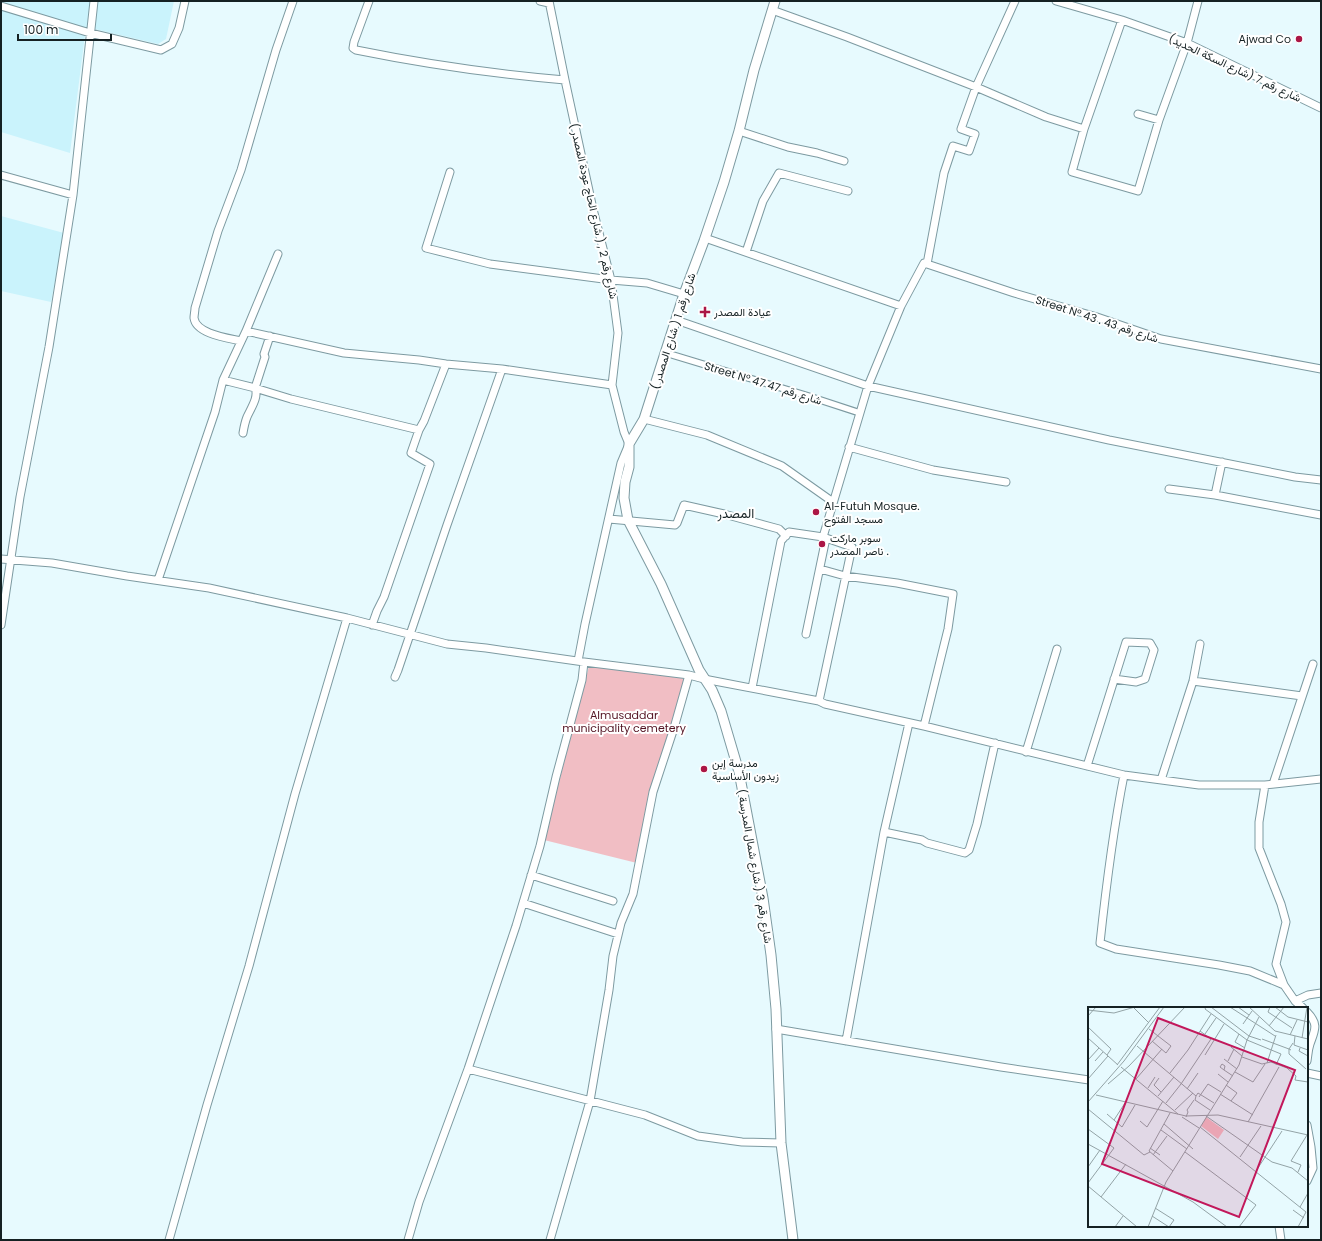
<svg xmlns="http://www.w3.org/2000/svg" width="1322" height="1241" font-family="Poppins,Vazirmatn,sans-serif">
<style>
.built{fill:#caf3fc}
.green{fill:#f1bec4}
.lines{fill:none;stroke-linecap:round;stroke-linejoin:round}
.pedestrian-casing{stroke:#7d9aa1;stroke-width:8}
.minor-casing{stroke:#7d9aa1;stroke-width:9}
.tertiary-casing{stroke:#7d9aa1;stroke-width:11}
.pedestrian{stroke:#fff;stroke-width:5.5}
.minor{stroke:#fff;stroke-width:7}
.tertiary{stroke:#fff;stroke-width:9}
.poi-dot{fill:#ab1645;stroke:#fff;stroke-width:1.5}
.labels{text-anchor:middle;stroke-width:4;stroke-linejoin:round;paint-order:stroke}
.poi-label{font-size:11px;fill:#152123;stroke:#fff;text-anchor:start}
.street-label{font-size:11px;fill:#152123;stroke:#fff}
.park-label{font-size:11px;fill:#541423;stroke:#fff}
.quarter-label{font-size:13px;fill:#152123;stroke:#fff}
.inset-road{fill:none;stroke:#93a3a6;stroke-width:1}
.view{fill:#c2185b;fill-opacity:0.15;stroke:#c2185b;stroke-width:2}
.inset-edge{fill:none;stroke:#152123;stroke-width:2}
</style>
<rect width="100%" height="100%" fill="#e7fafe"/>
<path class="built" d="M1,1H174L166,39L158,44L86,27L70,153L1,132Z
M1,216L64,233L51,302L1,291Z"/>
<path class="green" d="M595,665L686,679L637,863L544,840L589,666Z"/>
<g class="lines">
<g class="pedestrian-casing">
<path id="pedestrian" d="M666,353L808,396L860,413"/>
</g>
<g class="minor-casing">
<path id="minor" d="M369,1L354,42L353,48L356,50C425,64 494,74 565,80
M540,1L549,3
M549,1L565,80L593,209L611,280L618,333L612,385L624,432L629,444L621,463L585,624L578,661
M1056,1L1122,20L1187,43L1321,108
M1,6L90,33L161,50L172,44L179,28L185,1
M772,10L847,37L976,87L1046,117L1084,129
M1122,20L1084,129L1072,172L1138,191L1159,120L1187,43L1198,1
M1138,114L1159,120
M739,131L788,147L817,153L844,161
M450,172L426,248L490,264L611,280L647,283L684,294
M1,175L73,195
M705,238L901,306
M746,252L763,201L779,173L848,191
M927,264L944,173L953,146L969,151L975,134L961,129L976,87L1015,1
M676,320L868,386L1109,440L1295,477L1321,480
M246,331L278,254
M241,341C228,338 196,334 194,318C194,315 195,311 195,308L218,231L241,170L276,50L293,1
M223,380L255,388L291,399L419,430
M644,419L707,435L782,466L833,502
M243,433C244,427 245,422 247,417C251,408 259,397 255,388L265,357L264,354L270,336
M849,447L933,470L1006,482
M1169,489L1215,495L1321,515
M1215,495L1222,462
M609,519L675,525L677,523L684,505L724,514L779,529L786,536
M823,537L868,386L901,306L924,263L1014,293L1097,317L1161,339L1321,369
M1,559L52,563L127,576L209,588L347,618L447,644L486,648L584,662L689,675L704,679L819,701L825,704L924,726L1124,775L1199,785H1265L1321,779
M820,569L845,576L897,583L953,594L948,629L924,726
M158,580L215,412L223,380L246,331L344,353L419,360L446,364L502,369L612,385
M1,625L20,497L49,347L73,195L94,1
M372,625L377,611L384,597L430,464L411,453L419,430L424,421L446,364
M806,634L826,538
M395,677L398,670L447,525L502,369
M1193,681L1302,696
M752,688L781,541L789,532L823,537L852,547L819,701
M1026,752L1057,649
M1087,766L1126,642L1150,643L1154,650L1145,679L1136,682L1114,679
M1124,775C1113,831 1106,887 1100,943L1116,949L1219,965L1250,971L1284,985
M1161,780L1193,681L1200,644
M1273,784L1313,664
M1265,785L1259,822V848L1281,904L1286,922L1276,964L1284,985L1295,1001L1303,1008
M884,832L922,840L927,843L965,853L969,850L977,824L995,743
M531,875L613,901
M523,903L618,934
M1295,1001L1308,995L1321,993
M1307,1012C1319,1024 1315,1030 1310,1044C1308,1050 1308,1055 1307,1061
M776,1029L1001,1067L1089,1080
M846,1041L884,832L909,723
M468,1069L645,1115L698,1136L742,1142L781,1143
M1307,1073L1321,1076
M1307,1125L1311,1147L1313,1168L1307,1181
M1279,1226L1281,1240
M169,1240L207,1105L249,966L295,794L347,618
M408,1240L419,1202L468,1069L516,926L540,846L556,777L582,680L584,662
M550,1240L590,1101L609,990L613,956L621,923L633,894L653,792L674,728L689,675"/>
</g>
<g class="tertiary-casing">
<path id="tertiary" d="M775,1L754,70L739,131L724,182L704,241L684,294L644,419L629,444V467L625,482L624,498L628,520L661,584L699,670L712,690L721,711L739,772L763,898L771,955L776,1009L781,1143L793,1240"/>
</g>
<use href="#pedestrian" class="pedestrian"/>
<use href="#minor" class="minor"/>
<use href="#tertiary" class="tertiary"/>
</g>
<g class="poi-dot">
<circle cx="1299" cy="39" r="4"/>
<path d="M703 306h4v4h4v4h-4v4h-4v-4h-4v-4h4z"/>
<circle cx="816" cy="512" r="4"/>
<circle cx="822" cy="544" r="4"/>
<circle cx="704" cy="769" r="4"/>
</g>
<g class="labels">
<g class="poi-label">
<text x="1291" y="43" text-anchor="end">Ajwad Co</text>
<text x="714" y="316">عيادة المصدر</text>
<text x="824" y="510">Al-Futuh Mosque.<tspan x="824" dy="13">مسجد الفتوح</tspan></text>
<text x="830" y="542">سوبر ماركت<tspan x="830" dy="13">ناصر المصدر .</tspan></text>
<text x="712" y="767">مدرسة إبن<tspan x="712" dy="13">زيدون الأساسية</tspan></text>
</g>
<g class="street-label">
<text transform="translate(1235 68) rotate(25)" y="4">شارع رقم 7 (شارع السكة الحديد)</text>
<text transform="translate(594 211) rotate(77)" y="4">شارع رقم 2 , ( شارع الحاج عودة المصدر )</text>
<text transform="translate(1097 319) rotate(18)" y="4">Street N° 43 . شارع رقم 43</text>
<text transform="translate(673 331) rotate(-72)" y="4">شارع رقم 1 ( شارع المصدر )</text>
<text transform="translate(763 383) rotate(17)" y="4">Street N° 47 شارع رقم 47</text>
<text transform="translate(755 866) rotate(80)" y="4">شارع رقم 3 ( شارع شمال المدرسة )</text>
</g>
<g class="park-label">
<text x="624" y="719">Almusaddar<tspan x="624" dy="13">municipality cemetery</tspan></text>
</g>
<g class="quarter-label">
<text x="736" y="518">المصدر</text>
</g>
</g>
<g transform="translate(1088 1007)">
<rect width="220" height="220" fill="#e7fafe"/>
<path d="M118,110L136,123L130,132L113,119Z" fill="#f1bec4"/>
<path class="inset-road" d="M45,0L61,16M118,0L117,2L159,33L193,47L188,58M123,0L161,29L173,33M142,0L187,29M150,0L161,8M161,0L187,24L220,32M182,0L180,5L204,21M187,0L200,10L220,15M0,3L26,6L47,0M0,9L8,0M155,17L164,4M181,19L196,0M0,20L23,42L19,48M61,22L83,39L78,46L64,34M117,27L128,11M151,27L147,35L157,41M202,28L209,13M207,29L206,38L220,43M0,31L30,58M214,31L219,0M174,32L201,42L205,36M49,39L108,89M143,40L154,49M212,41L211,44L220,49M203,43L201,42V47L218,62M117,48L136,17M154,50L174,57L183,55L199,61L208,69L207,73L220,75M136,52L149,62M0,53L11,41M7,54L15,45M140,54L146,42M179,56L188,28M29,58L72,0M33,60L90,107M136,63L137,59L134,57L132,60L136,63L145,69M147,65L165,75L177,57M82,66L100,43L123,7M130,67L140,75M71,71L66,78L73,85M0,72L20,49M48,72L74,42M20,77L41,59L97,0M138,78L149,86L143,94M60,81L67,70M99,82L110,66M132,87L165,108M8,88L98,109L130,108L220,128M70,89L86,70M111,90L120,77L133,85M0,95L36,54L76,0M78,96L93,77L123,32L112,24M0,102L56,148L62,145M87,103L105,86M122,103L107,93L108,89L110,86L126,96M82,106L61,144L85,164M19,107L34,120L47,98M118,109L184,155L204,161L220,174M94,110L111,121M98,110L100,105L99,103L106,93M26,113L37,96M52,114L59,120L75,94M160,115L191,60M76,117L105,142M112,120L218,205L210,220M0,122L26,141L0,176M73,123L99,142M0,137L105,195L139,220M62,141L72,148M97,145L168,198L151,220M65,148L79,129M152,150L173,119M0,160L12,143M168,164L194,124M210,165L213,158L203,154L219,128M0,179L49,220M13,190L38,157M212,200L220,186M67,201L86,213L81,220M205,203L216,211M64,209L81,220M27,220L35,209M60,220L78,175L151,58L159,33L171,10"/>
<path class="view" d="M70,11L207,63L151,210L14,157Z"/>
<rect width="220" height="220" class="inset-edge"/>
</g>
<rect width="1322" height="1241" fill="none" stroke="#152123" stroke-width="4"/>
<path d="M18 34v6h93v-6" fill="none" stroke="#152123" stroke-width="2"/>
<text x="24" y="34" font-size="12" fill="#152123" stroke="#ffffff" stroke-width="3" paint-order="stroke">100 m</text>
</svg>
